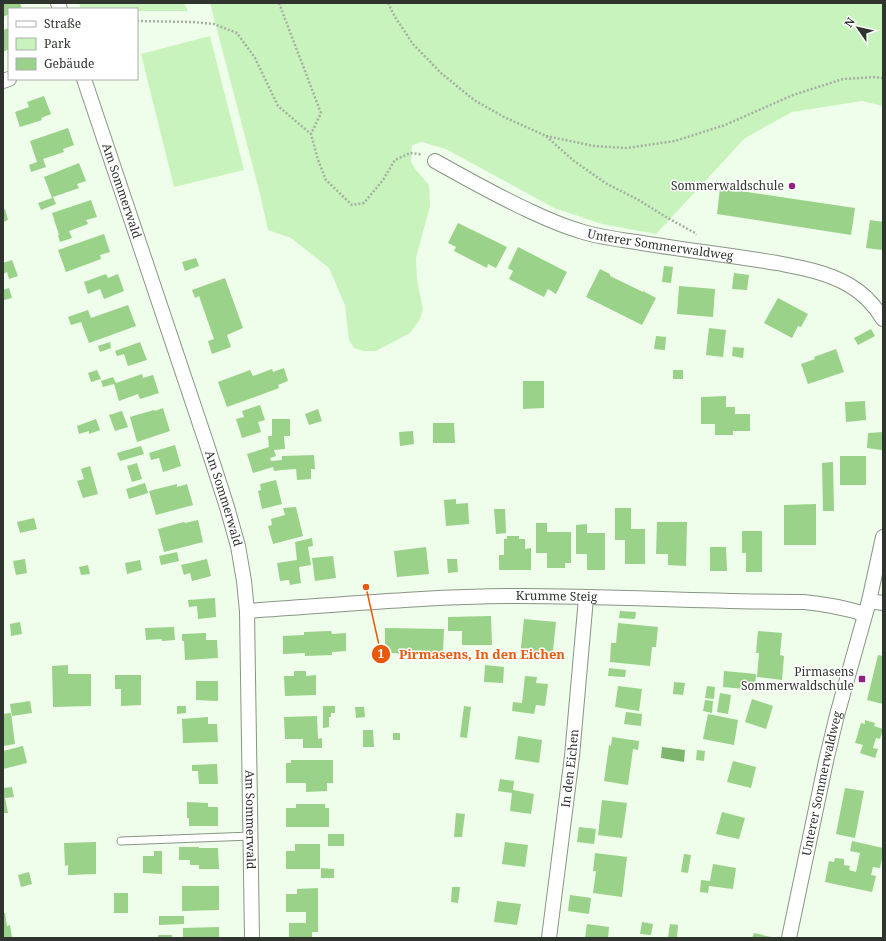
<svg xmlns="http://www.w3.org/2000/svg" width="886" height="941" font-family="'Noto Serif',serif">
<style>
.green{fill:#c9f3bd}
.water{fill:#7db56d}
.building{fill:#99d288}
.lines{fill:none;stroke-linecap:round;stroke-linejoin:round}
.lane-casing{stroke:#899585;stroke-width:9}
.street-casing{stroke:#899585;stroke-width:16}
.path{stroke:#a5b0a2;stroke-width:2.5;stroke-dasharray:2 2;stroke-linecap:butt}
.lane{stroke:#fff;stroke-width:7}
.street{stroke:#fff;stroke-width:14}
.poi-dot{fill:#932181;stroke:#fff;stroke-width:1.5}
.labels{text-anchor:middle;stroke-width:3;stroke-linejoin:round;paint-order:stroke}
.poi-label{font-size:12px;fill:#2f352e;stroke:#fff;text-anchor:end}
.street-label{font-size:12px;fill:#2f352e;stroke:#fff}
.leader{fill:none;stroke:#e8590c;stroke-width:1.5}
.callout-dot{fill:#e8590c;stroke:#fff;stroke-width:1.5}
.mark-label{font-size:12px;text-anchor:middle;font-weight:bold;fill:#fff}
.callout-label{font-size:13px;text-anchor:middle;font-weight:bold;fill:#e8590c;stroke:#fff;stroke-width:3;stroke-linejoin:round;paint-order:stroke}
</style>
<rect width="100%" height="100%" fill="#effdeb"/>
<path class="green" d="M79,3H184L188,11H137V9H81Z
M210,3H883V106L862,101L792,112L745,138L656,234L602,224L554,208L446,149L422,142L412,145L411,162L416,170L429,185L430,206L416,258L417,280L423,309L420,319L410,333L376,351H363L354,348L349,340L345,305L329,268L291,238L268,230L260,194Z
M210,36L244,170L174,187L141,54Z"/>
<path class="water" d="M662,747L685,750L684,762L661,758Z"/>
<path class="building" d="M3,3H20L22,9H9V14L3,17Z
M9,28V49L3,52V30Z
M44,96L51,114L41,118L42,120L20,127L15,112L29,107L27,102Z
M68,128L74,145L63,149L64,152L43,159L46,167L31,172L29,165L37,162L30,141Z
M79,163L86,181L77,184L79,188L53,197L56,204L41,210L38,203L52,198L44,177Z
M720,188L855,208L851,235L717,214Z
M91,200L97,217L86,220L88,224L69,231L72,238L60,242L58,235H59L52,213Z
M5,209L8,220L3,222V210Z
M870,220L883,222V250L866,248Z
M458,223L507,247L496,268L488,264L487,268L454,251L456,247L448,243Z
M104,234L110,252L100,255L101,259L66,272L58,250Z
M518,247L567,272L556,294L548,289L544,297L509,279L513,271L508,268Z
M196,258L199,266L185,271L182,262Z
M12,260L18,276L9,279L7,272L3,274V263Z
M664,266L673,267L671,283L662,282Z
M600,269L610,274V276L643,292V291L656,298L642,325L586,297Z
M734,273L749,275L747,290L732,289Z
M106,274L108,278L118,274L124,291L104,299L100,289L88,294L84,282Z
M225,278L243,328L227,335L231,347L212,354L208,341L214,339L199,296L195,298L192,290Z
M679,286L715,289L713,317L677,314Z
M9,288L12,298L4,300L3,296V290Z
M778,298L808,314L801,327L798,326L792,338L764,323Z
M128,305L136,326L89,343L81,322L71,325L68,317L88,310L91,318Z
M709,328L726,330L723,357L706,355Z
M871,329L875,336L858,345L854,338Z
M656,336L666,337L665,350L654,349Z
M110,342L111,348L100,352L98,346Z
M140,342L147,360L128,366L124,354L117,356L115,351Z
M733,347L744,348L743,358L732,356Z
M836,349L844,372L808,384L801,364L815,359L814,357Z
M284,368L288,381L278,385L279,388L227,407L218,382L250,370L253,376L272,369L273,372Z
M97,370L101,379L91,382L88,373Z
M673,370H683V379H673Z
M142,374L143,378L153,375L159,393L140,399L138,394L119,401L114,384L103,387L101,381L113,377L116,383Z
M523,381H544V408L523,409Z
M726,396V407H735V414H750V431H733V435H715V424H701V397Z
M865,401L866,420L846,422L845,402Z
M260,405L265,420L258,422L261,432L242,438L236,419L244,417L242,411Z
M163,408L170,431L137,442L130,417L154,410L155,411Z
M318,409L322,421L309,425L305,414Z
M122,411L128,427L115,431L109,415Z
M96,419L100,430L89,434V431L79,434L77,426Z
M272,419H290V436H284L285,449L274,450L276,456L270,458L271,461L282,460V456L314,455L315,469H311V479L297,480L296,469L282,470L274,471L273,467L253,473L247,454L269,447L268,436H272Z
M433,423H454L455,443H433Z
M413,431L414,444L400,446L399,432Z
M883,432L882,450L867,448L868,433Z
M175,445L181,466L163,472L159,458L151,460L149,453Z
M141,446L144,454L120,461L117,453Z
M840,456H866V485H840Z
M833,462L834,511H823L822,463Z
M137,463L142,479L132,482L127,466Z
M90,466L98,494L83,498L77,481L84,479L81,469Z
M276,480L282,504L262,509L258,491L261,490L260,484Z
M145,483L148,493L129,499L126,489Z
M177,484V487L187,484L193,505L156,515L149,491Z
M456,499V504L468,503L469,524L446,526L444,500Z
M816,504V545H784V505Z
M296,507L303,536L273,544L268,526L272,525L271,519L285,515L283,508Z
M615,508H631V529H645V564H625V540H615Z
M494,509H505L506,533L496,534Z
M34,518L37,529L20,533L17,522Z
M198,520L203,542L164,552L158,529L184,522L185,523Z
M657,522H687L686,566L668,565V554H656Z
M536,523H547V532H571V563H565V568H547V553H536Z
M587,524V533H605V570H587V554H576V525Z
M742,531H762V572H746V553H742Z
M507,536H519V539H525V549L531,548V570H499V555H504V539H507Z
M312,538L313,546L308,547L311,565L299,567L301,583L290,585L289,580L280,581L277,563L297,560L295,542Z
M426,547L429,574L397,577L394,551Z
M710,547H726L727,571H710Z
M177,552L179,561L161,565L159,556Z
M333,556L336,578L315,581L312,558Z
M25,559L27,573L16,575L13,561Z
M207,559L211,576L192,581L190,573L184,575L181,565Z
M447,559H457L458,572L448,573Z
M140,560L142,570L127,574L125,563Z
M88,565L90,574L81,575L79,567Z
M215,598L216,617L198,619L197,606L189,607L188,600Z
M620,611L636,612L635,619L619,618Z
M491,616L492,645H462V631H448V617Z
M524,619L556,622L552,660L520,657Z
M20,622L22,634L11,636L10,624Z
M618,623L658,627L656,647H652L650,666L610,662L611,643H616Z
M174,627L175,640L162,641V639L146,640L145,628Z
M385,628L444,629L443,652H432V654L385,653Z
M331,631L332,634L346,633V651L332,652V655L305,656V653L283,654V636L304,635V632Z
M758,631L782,633L780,655L784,656L782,680L757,677L759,653H756Z
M206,633V640H217L218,658L185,660L184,641H182V634Z
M878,655L883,656V704L867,700Z
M68,665V674H91V706L53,707L52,666Z
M485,665L504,667L503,683L484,682Z
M609,668L626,670L625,677L608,676Z
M294,671H306V676L316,675V695L285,696L284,676H294Z
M724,671L756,674L755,690L723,687Z
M115,675H141V705L121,706V689H115Z
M525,676L537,677L536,683L548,684L545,706L536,705L534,714L512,711L513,702L522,703Z
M196,681H218V701L196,700Z
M674,682L685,683L683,695L673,694Z
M618,686L642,689L639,711L615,707Z
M707,686L715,687L714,699L705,698Z
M720,693L731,695L728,714L717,712Z
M752,699L773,706L766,729L745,722Z
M705,700L713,701L712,713L703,711Z
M30,701L32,713L12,716L10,704Z
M177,706H186V713L177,714Z
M323,706H335V713H331V717H329V727L323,728Z
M464,706L471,707L467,738L460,737Z
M355,707H364L365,717L356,718Z
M626,712L642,714L641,726L624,724Z
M11,713L15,744L3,746V714Z
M708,714L738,720L734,745L703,739Z
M317,716L318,739L322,738V748H303V739H285L284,717Z
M208,717V724H217L218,742L183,743L182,719Z
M865,720L875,723L874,726L883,729L880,739L876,738L873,748L878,749L875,758L860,753L863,745L855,743L861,723L865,724Z
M363,730H373L374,747H363Z
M393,733H400V740H393Z
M518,736L542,740L539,763L515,759Z
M612,737L639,741L638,750L633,749L628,785L604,781L609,745L611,746Z
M23,746L27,763L3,769V751Z
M697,750L705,751L704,761L696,760Z
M291,760H333V783H327V791L306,792V783H286V763H291Z
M733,761L756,767L751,788L727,782Z
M217,764L218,784H199L198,771H192V765Z
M500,779L514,781L513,790L534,794L531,814L510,811L512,793L498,791Z
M12,787L14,797L5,798L8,813H3V788Z
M845,788L864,791L855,838L836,834Z
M602,800L627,803L622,838L598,835Z
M187,802L208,803V807H218V826H189V818H187Z
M296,804H325V808H329V827H286V808H296Z
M722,812L745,818L739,839L716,834Z
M456,813L465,814L462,837H454Z
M579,827L596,829L594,844L577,842Z
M328,834H344V846H328Z
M852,841L883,848V854L880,868L873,867L871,875L876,876L872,892L825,882L829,861L834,862L835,858L844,859V865L850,866L849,870L856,872L860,853L850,851Z
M96,842V874L68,875V865L65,866L64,843Z
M505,842L528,845L525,867L502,864Z
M295,844H320V869H286V851H295Z
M179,847H199V848H218L219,869H199V865H190V860H179Z
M154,851H162V874L143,873V856H154Z
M595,853L627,857L622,897L593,893L596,871H593Z
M684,854L691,855L688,873L681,872Z
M713,864L736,868L733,889L709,886L708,893L700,892L701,880L710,881Z
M321,868L334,869V878H321Z
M29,872L32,884L21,887L18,875Z
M182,886H219V910L182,911Z
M452,887H460L458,903L451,902Z
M318,888V932H312V938H289V923H306V912H286V894H297V889Z
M114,893H128V913H114Z
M570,895L591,898L589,914L568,911Z
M497,901L521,904L517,925L494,922Z
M3,913H5L7,926L10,925L12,938H3Z
M159,916H184V924L159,925Z
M642,922L653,924L651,935L640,934Z
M587,924L609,927L608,938H585Z
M670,924L678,925L677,938H668Z
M219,927V938H183V928Z
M754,933L771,937V938H752Z
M158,935H172V938H158Z"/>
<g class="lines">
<g class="lane-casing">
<path id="lane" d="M121,841L251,836"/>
</g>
<g class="street-casing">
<g id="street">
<path d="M58,3L60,9"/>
<path id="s1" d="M84,79L207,445L227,507L238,546L244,581L247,611L252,938"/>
<path d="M3,81L9,79"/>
<path id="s2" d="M435,161C467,179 499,197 532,212C547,219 563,226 580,231C598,237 617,239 636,242C683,250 730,255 777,263C802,268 827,272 849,285C863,293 875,306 883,319"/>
<path d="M869,601L883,603"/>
<path id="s3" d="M247,611C338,605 429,596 519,596C614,596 709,602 804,602C825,604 845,608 865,614"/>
<path id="s4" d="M549,938L572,756L586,598"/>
<path id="s5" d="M789,938L826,761L837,715L869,601L883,537"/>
</g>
</g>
<path class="path" d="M279,3L321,113L311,134L318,160L326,180L352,205L364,203L383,180L395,160L410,153L419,154L422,155
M388,3L395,17L413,44L441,73L474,100L504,117L546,136L574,161L607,184L637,199L666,217L695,233L696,235
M137,21L193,22L214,24L237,33L255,58L278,106L311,134
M546,136L594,146L627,148L675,141L725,125L793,95L843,79L876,77L883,78"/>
<use href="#lane" class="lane"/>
<use href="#street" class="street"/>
</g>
<g class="poi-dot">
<circle cx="792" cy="186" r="4"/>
<rect x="858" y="675" width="8" height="8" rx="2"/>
</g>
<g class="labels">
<g class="poi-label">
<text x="784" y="190">Sommerwaldschule</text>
<text x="854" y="676">Pirmasens<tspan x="854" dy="14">Sommerwaldschule</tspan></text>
</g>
<g class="street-label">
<text dy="4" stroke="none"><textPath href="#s1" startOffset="118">Am Sommerwald</textPath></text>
<text dy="4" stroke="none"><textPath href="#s2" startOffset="243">Unterer Sommerwaldweg</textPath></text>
<text dy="4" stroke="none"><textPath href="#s1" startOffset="442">Am Sommerwald</textPath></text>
<text dy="4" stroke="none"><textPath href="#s3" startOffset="310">Krumme Steig</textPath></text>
<text dy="4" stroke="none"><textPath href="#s4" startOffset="171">In den Eichen</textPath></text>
<text dy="4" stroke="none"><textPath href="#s5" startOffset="158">Unterer Sommerwaldweg</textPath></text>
<text dy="4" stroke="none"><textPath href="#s1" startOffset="766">Am Sommerwald</textPath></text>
</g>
</g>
<path class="leader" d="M366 587L381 654"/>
<g class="callout-dot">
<circle cx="366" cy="587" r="4"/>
<circle cx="381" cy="654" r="10"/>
</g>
<g class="mark-label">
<text x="381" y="658">1</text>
</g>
<g class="callout-label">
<text x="482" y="659">Pirmasens, In den Eichen</text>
</g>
<rect width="886" height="941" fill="none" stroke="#2f352e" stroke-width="8"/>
<rect x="8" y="8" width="130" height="72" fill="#ffffff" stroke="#acaeab"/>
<rect x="16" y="21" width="20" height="6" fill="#ffffff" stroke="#acaeab"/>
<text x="44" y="28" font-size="12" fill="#2f352e">Straße</text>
<rect x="16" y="38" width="20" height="12" fill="#c9f3bd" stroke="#acaeab"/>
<text x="44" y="48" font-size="12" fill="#2f352e">Park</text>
<rect x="16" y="58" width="20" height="12" fill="#99d288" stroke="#acaeab"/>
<text x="44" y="68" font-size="12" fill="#2f352e">Gebäude</text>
<g transform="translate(858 28) rotate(304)" stroke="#ffffff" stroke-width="3" paint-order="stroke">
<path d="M0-3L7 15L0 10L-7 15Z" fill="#2f352e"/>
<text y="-6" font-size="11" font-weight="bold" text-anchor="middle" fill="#2f352e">N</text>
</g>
</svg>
